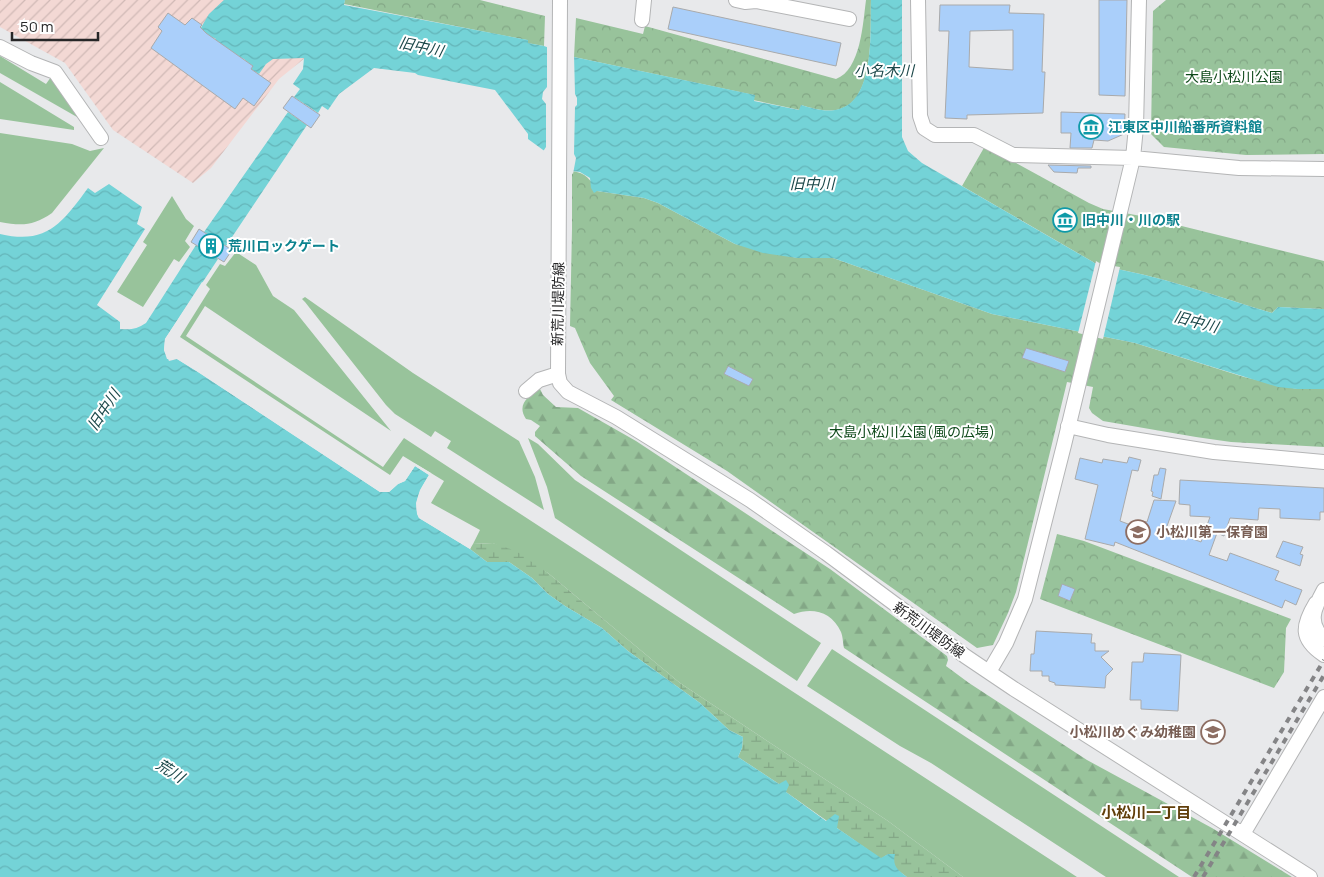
<svg xmlns="http://www.w3.org/2000/svg" width="1324" height="877" font-family="Manrope,'Noto Sans JP',sans-serif">
<style>
.industrial{fill:url(#industrial-furrows)}
.green{fill:#98c39b}
.forest{fill:url(#forest-firs)}
.wetland{fill:url(#wetland-marsh)}
.park{fill:url(#park-crowns)}
.water{fill:url(#water-waves)}
.pier{fill:#e8e9eb}
.building{fill:#aacffa;stroke:#a9aaab;fill-rule:evenodd}
.lines{fill:none;stroke-linecap:round;stroke-linejoin:round}
.minor-casing{stroke:#b4b5b6;stroke-width:16}
.minor{stroke:#fff;stroke-width:14}
.rail{stroke:#848486;stroke-width:4;stroke-dasharray:6 6;stroke-linecap:butt}
.labels{text-anchor:middle;stroke-width:4;stroke-linejoin:round;paint-order:stroke}
.park-label{font-size:14px;fill:#0d4819;stroke:#fff}
.culture-label{font-size:14px;font-weight:bold;fill:#0d838f;stroke:#fff;text-anchor:start}
.street-label{font-size:14px;fill:#262627;stroke:#fff}
.education-label{font-size:14px;font-weight:bold;fill:#785e54;stroke:#fff;text-anchor:start}
.water-label{font-size:15px;font-style:italic;fill:#1c484a;stroke:#fff}
.neighbourhood-label{font-size:15px;font-weight:bold;fill:#613e0a;stroke:#fff}
</style>
<defs>
<pattern id="industrial-furrows" width="10" height="10" patternUnits="userSpaceOnUse" patternTransform="scale(1.25)"><rect width="10" height="10" fill="#f3d8d4"/><path d="M-1 1l2-2M0 10L10 0M9 11l2-2" fill="none" stroke="#d0b9b6"/></pattern>
<pattern id="forest-firs" width="22" height="20" patternUnits="userSpaceOnUse" patternTransform="scale(1.25)"><rect width="22" height="20" fill="#98c39b"/><path d="M5 1l3.5 6h-7zM16 11l3.5 6h-7z" fill="#83a786"/></pattern>
<pattern id="wetland-marsh" width="20" height="14" patternUnits="userSpaceOnUse" patternTransform="scale(1.25)"><rect width="20" height="14" fill="#98c39b"/><path d="M1 5h8M5 5V1M11 12h8M15 12V8" fill="none" stroke="#83a786"/></pattern>
<pattern id="park-crowns" width="20" height="18" patternUnits="userSpaceOnUse" patternTransform="scale(1.25)"><rect width="20" height="18" fill="#98c39b"/><path d="M2 6a3 3 0 1 1 6 0M12 15a3 3 0 1 1 6 0" fill="none" stroke="#83a786"/></pattern>
<pattern id="water-waves" width="16" height="10" patternUnits="userSpaceOnUse" patternTransform="scale(1.25)"><rect width="16" height="10" fill="#74d3d7"/><path d="M0 5q4-4 8 0t8 0" fill="none" stroke="#64b5b9"/></pattern>
</defs>
<rect width="100%" height="100%" fill="#e8e9eb"/>
<path class="industrial" d="M0,0H313L305,58L279,79L211,168L193,183L113,130L65,63L0,27Z"/>
<path class="green" d="M0,56L46,84L51,77L76,111L77,117L0,73Z
M0,82L74,127V130L0,119Z
M0,133L72,144L90,151L104,148L52,213C33,226 22,226 0,222Z
M172,196L186,219L194,226L185,241L190,247L179,262L174,259L143,307L117,292L147,245L143,242Z
M236,252L256,265L273,296L294,310L391,431L205,306L186,336L383,467L404,438L1077,877H963L888,821L680,683L548,573L493,543L473,544L480,530L431,503L444,481L403,456L390,475L180,337L210,289L206,285L220,264L225,266Z
M305,297L413,373L519,441L535,477L544,510L447,448L451,441L435,431L431,437L395,414L386,405L305,302L302,299Z
M528,438L538,444L575,480L821,643L797,681L555,518L547,487Z
M832,649L1179,877H1180H1106L931,763L900,746L807,686Z"/>
<path class="forest" d="M540,389L543,395L556,407L578,408L636,441L830,569L947,656L948,660L946,666L969,683L1087,760L1212,828L1292,877H1192L844,648C843,644 843,637 841,632C832,612 813,607 794,614L581,476L535,436V432L540,426L531,420L526,419C516,404 529,396 540,389Z"/>
<path class="wetland" d="M493,543L516,551L548,573L680,683L888,821L963,877H907L896,869L893,861L888,854L881,859L786,792L779,784L738,757L742,748L743,737L729,730L700,703L628,651L602,628L565,606L548,594L532,578L509,562H487L470,549L473,544Z"/>
<path class="park" d="M345,0H480L545,16L544,46L527,43V40L344,4Z
M866,0H871C870,30 876,104 836,110C824,112 812,108 801,105L800,110L753,100L754,95L574,57L576,18L643,34L645,26L836,79C861,70 863,22 866,0Z
M1166,0H1324V154L1246,155L1164,147L1151,134L1153,11Z
M985,146L1089,203L1103,209L1141,216L1324,261V309L1278,307L1272,313C1215,296 1159,275 1100,266L962,186Z
M572,171C586,173 590,179 597,191L644,198L658,203L735,244L797,258H833L992,314L1135,343L1244,377L1297,389H1324V447L1231,442L1196,437L1103,421L1092,413L1089,408L1093,387L1067,382L1016,592L1008,613L993,645L977,648L727,471L611,400L614,396L590,363L575,328L570,326L572,229Z
M1057,534L1084,541L1291,619L1286,628L1284,672L1274,688L1040,599Z"/>
<path class="water" d="M224,0H345L344,5L528,40V43L544,46L574,57L755,95L754,101L799,110L801,105C812,108 824,112 835,110C876,104 870,30 871,0H902V137L908,151L922,163L1100,266C1159,275 1215,296 1272,313L1278,307L1324,309V389H1297L1278,387L1135,343L992,314L833,258H797L763,253L735,244L658,203L644,198L597,191L594,193L591,188L590,178L580,172L572,171L528,139V134L495,90L418,75L415,73L374,68L339,94L328,110L322,106L318,113L294,97L300,89L293,84L303,69L304,58L273,59L266,64L259,74L251,69L252,66L244,59L230,53L231,51C226,47 221,44 214,42L216,39L212,37L210,39L205,35L206,33L204,35L199,31L209,14Z
M288,112L307,125L226,246L204,232Z
M109,184L142,207L137,224L145,229L97,305L120,322V329C131,330 137,329 146,323L196,245L218,259L165,339L164,350L167,359H177L198,372L380,492H389L398,484L405,481L415,466L429,475C421,488 412,503 419,518L470,549L487,562H509L532,578L548,594L565,606L602,628L628,651L700,703L729,730L743,737L742,748L738,757L779,784L786,780L789,785L786,792L826,821L835,814L839,816L837,828L881,858L888,854H895C892,866 898,870 907,877H0V234C47,245 62,223 88,188L95,193Z"/>
<path class="pier" d="M547,45L574,54L575,94L577,98V105L575,107L574,154L576,158L573,174L542,153L546,147V104L542,99L543,92L547,87Z
M1096,261L1101,264L1120,267L1103,339L1078,333Z
M202,282L204,283L167,340L166,349L170,359L178,357L200,370L381,490L389,489L403,479L414,463L431,473L432,476L422,491L419,504L421,517L471,547L470,549L419,518L417,514L416,503L420,490L429,475L415,466L405,481L398,484L389,492H380L198,372L177,359L169,361L164,350L165,339Z"/>
<path class="building" d="M1099,0H1127L1125,96L1099,95Z
M940,5H1010L1009,13L1044,14L1042,72H1045L1043,113L967,115V119L945,118L949,31H939ZM1013,30V70L969,67L970,31Z
M673,7L841,43L836,66L668,29Z
M168,13L185,25L192,18L202,25L200,27L206,33L253,66L251,69L271,83L254,106L243,98L235,109L151,48L162,31L158,27Z
M292,96L320,115L311,128L283,108Z
M1061,112L1125,114L1124,134L1108,141L1094,140L1092,148H1070L1071,133H1061Z
M1048,165L1091,166V168H1078L1077,173L1054,172Z
M199,229L232,250L224,262L191,242Z
M1026,348L1069,361L1065,372L1022,358Z
M728,366L753,379L749,386L724,374Z
M1129,457L1141,460L1138,471L1132,470L1120,521L1139,528L1142,521L1147,522L1154,500L1176,501L1166,529L1201,542L1210,517L1190,516V505L1179,504L1180,480L1324,488V512H1320V520L1280,518V509L1259,508L1258,520L1230,518L1224,536L1217,533L1209,555L1227,561L1230,553L1279,571L1275,580L1302,590L1296,605L1285,600L1282,608L1115,542L1114,546L1085,539L1098,485L1075,479L1080,458L1102,463L1103,459L1127,463Z
M1160,468L1166,469L1161,499L1152,496L1153,492L1151,491L1154,475H1158Z
M1283,541L1303,547L1300,554L1303,555L1300,566L1276,557Z
M1062,584L1075,589L1070,601L1058,596Z
M1036,631L1092,634L1091,643H1095V651H1109L1101,657L1113,669L1106,676L1105,688L1055,685V683L1049,681V676H1042V671H1030L1031,654H1034Z
M1144,653L1181,655L1178,711L1141,709V700H1130L1132,662H1143Z"/>
<g class="lines">
<g class="minor-casing">
<path id="minor" d="M560,0L558,374L560,383L568,392L616,417L750,500L826,553L965,656L1014,689L1310,877
M736,0L745,2L756,1L849,19
M918,0L920,116L924,128L935,135H974L1013,155L1133,158L1239,168L1324,169
M642,20L644,0
M0,47L31,63L55,72L101,138
M526,391L539,380L558,374
M1068,426L1108,435L1214,452L1324,462
M1324,590C1314,608 1307,623 1324,639
M1316,603C1302,626 1300,639 1324,655
M989,672L1006,643L1025,599L1064,445L1133,158L1136,127L1139,0
M1243,834L1324,697"/>
</g>
<use href="#minor" class="minor"/>
<path class="rail" d="M1194,877L1324,660
M1203,877L1324,675"/>
</g>
<defs>
<g id="museum-ring" transform="scale(1.25)"><circle r="9.5" fill="#fff" stroke="#0f9aa8" stroke-width="1.5"/><path d="M0-6L6-3V-2H-6V-3ZM-5-1h2V3h-2ZM-1-1h2V3h-2ZM3-1h2V3H3ZM-6 4H6V6H-6Z" fill="#0f9aa8"/></g>
<g id="building-ring" transform="scale(1.25)"><circle r="9.5" fill="#fff" stroke="#0f9aa8" stroke-width="1.5"/><path d="M-4-6H4V6H1V3H-1V6H-4ZM-2.5-4.3h1.7v1.8h-1.7ZM.8-4.3h1.7v1.8H.8ZM-2.5-1h1.7V.8h-1.7ZM.8-1h1.7V.8H.8Z" fill="#0f9aa8"/></g>
<g id="school-ring" transform="scale(1.25)"><circle r="9.5" fill="#fff" stroke="#8d6e63" stroke-width="1.5"/><path d="M0-5L7-2L0 1L-7-2ZM-4 1L0 2.5L4 1V4Q0 6-4 4Z" fill="#8d6e63"/></g>
</defs>
<g fill-rule="evenodd">
<use href="#museum-ring" x="1091" y="127"/>
<use href="#museum-ring" x="1065" y="220"/>
<use href="#building-ring" x="211" y="246"/>
<use href="#school-ring" x="1138" y="532"/>
<use href="#school-ring" x="1213" y="732"/>
</g>
<g class="labels">
<g class="park-label">
<text x="1234" y="82">大島小松川公園</text>
<text x="912" y="437">大島小松川公園(風の広場)</text>
</g>
<g class="culture-label">
<text x="1108" y="132">江東区中川船番所資料館</text>
<text x="1082" y="225">旧中川・川の駅</text>
<text x="228" y="251">荒川ロックゲート</text>
</g>
<g class="street-label">
<text transform="translate(558 304) rotate(-89)" y="5">新荒川堤防線</text>
<text transform="translate(929 630) rotate(36)" y="5">新荒川堤防線</text>
</g>
<g class="education-label">
<text x="1156" y="537">小松川第一保育園</text>
<text x="1196" y="737" text-anchor="end">小松川めぐみ幼稚園</text>
</g>
<g class="water-label">
<text transform="translate(421 47) rotate(12)" y="5">旧中川</text>
<text x="884" y="76">小名木川</text>
<text x="812" y="189">旧中川</text>
<text transform="translate(1196 322) rotate(15)" y="5">旧中川</text>
<text transform="translate(104 410) rotate(-56)" y="5">旧中川</text>
<text transform="translate(170 771) rotate(32)" y="5">荒川</text>
</g>
<g class="neighbourhood-label">
<text x="1146" y="818">小松川一丁目</text>
</g>
</g>
<path d="M12 32v8h86v-8" fill="none" stroke="#262627" stroke-width="2.5"/>
<text x="20" y="32" font-size="15" fill="#262627" stroke="#ffffff" stroke-width="4" paint-order="stroke">50 m</text>
</svg>
